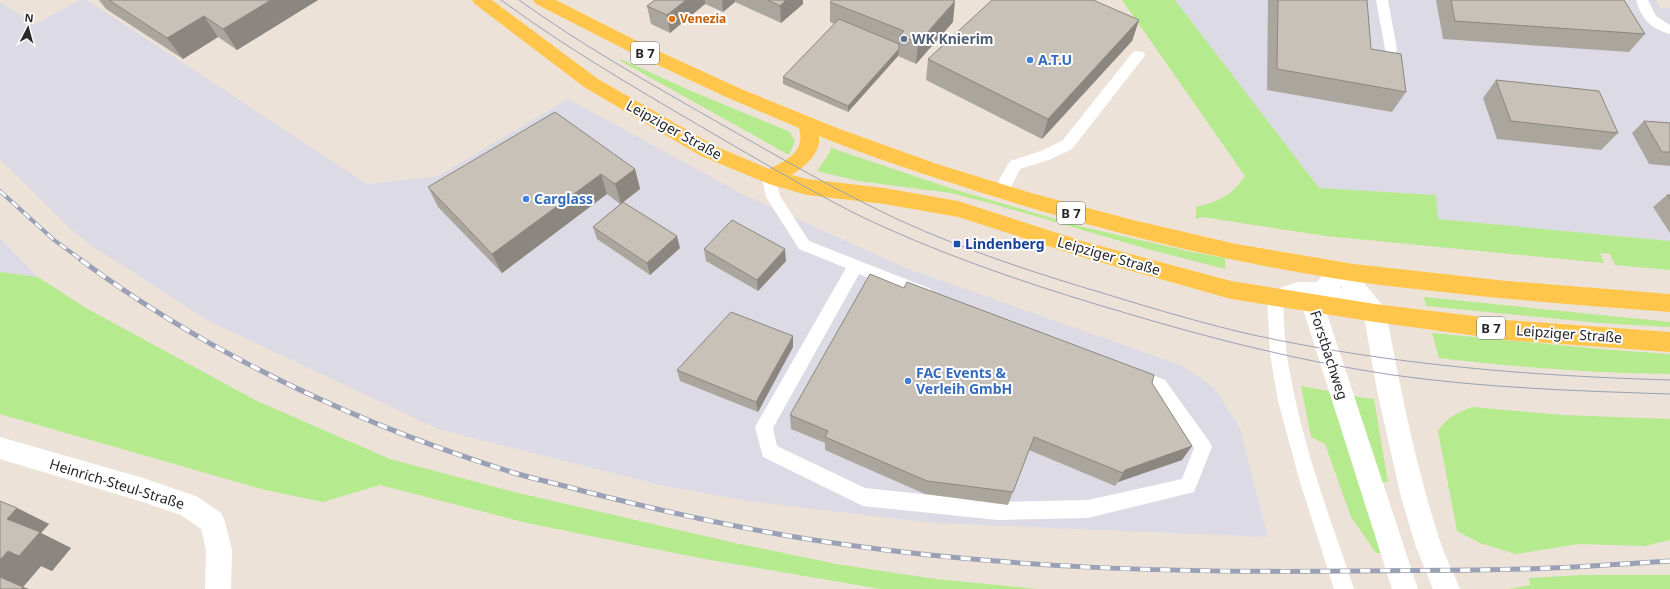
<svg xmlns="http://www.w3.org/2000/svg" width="1670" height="589" font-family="'Noto Sans',sans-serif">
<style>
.industrial{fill:#dcdae4}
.green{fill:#b5ea8e}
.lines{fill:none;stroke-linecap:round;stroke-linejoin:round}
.service{fill:#fff;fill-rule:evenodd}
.minor{fill:#fff;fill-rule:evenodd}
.tertiary{fill:#fff;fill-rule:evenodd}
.primary{fill:#ffc64b;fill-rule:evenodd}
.tram{stroke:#9ba1b5;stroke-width:1}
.rail-far1-casing{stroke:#9ba1b5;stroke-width:4}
.rail-casing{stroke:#9ba1b5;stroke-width:5}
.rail-far1{stroke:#fff;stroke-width:2.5;stroke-dasharray:8;stroke-linecap:butt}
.rail{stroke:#fff;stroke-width:3.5;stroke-dasharray:10;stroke-linecap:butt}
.wall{fill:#aba69d}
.shaded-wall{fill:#8b8780}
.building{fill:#c7c1b7;stroke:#8b8780}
.food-dot{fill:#e8710a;stroke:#fff;stroke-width:1.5}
.service-dot{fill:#5c6f8a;stroke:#fff;stroke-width:1.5}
.shop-dot{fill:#3f7fe0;stroke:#fff;stroke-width:1.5}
.transit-dot{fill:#1a4fb4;stroke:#fff;stroke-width:1.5}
.labels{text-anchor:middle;stroke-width:4;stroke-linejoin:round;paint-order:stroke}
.far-food-label{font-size:12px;font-weight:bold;fill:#c56008;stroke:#fff;text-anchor:start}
.shield{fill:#fff;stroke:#686868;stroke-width:1}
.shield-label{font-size:13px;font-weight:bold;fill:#282828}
.service-label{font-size:14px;font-weight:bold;fill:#4e5e75;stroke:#fff;text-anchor:start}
.shop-label{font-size:14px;font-weight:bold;fill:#366cbe;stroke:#fff;text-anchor:start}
.street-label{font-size:14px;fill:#282828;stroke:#fff}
.transit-label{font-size:14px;font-weight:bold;fill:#164399;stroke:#fff;text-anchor:start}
</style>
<rect width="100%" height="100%" fill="#ede2d8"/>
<path class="industrial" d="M80,0H87L367,184L438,176L568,99L744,195L906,268L1183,366L1214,388L1240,428L1268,537L933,523L747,501L660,485L438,429L209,321L92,246L73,231L0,159V2L35,24Z
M1175,0H1656L1660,8H1670V241L1437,219L1435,195L1319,188Z
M0,238L38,277L0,272Z"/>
<path class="green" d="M1122,0H1175L1319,188L1436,195L1438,219L1670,241V270L1615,265L1610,254L1600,253L1604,263L1326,236L1202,217L1196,219V207C1220,201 1231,196 1245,176Z
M619,60H623L689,90L790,132L795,141L789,155Z
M831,148L953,189L1083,227L1192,252L1225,258V269L1144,248L997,205L951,193L858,181L817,171L830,152Z
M0,272L38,277L86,308L255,400L390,459L510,491L735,543L836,564L935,579L1038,589H881L699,558L527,523L380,485L323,502L265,490L0,414Z
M1424,297L1670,322V327L1600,323L1426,306Z
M1432,333L1612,350L1670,354V374C1593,373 1515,367 1439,358Z
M1301,386L1329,391L1384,553H1376L1351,517L1325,444L1311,437Z
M1353,396L1374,399L1388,482H1382Z
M1472,407L1562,415L1670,419V540L1645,546L1578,544L1516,554L1480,543L1457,531L1438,431C1448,417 1456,413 1472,407Z
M1582,575H1670V589H1509L1530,585L1529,578Z"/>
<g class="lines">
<path class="service" d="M1376,0H1388L1397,49L1396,52L1391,53L1386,52L1385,49Z
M1636,0H1648L1656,16L1670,25V34C1651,29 1641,18 1636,0Z
M1138,51L1143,52L1145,55L1143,58L1072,149L1051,159L1020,169L1006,197L1001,199L996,197L994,193L1000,178L1010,161L1041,151L1062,141L1133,52Z
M769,172L774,173L780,196L809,241L931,289L933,294L931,299L925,301L859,274L773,428L777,446L865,488L998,502L1088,500L1182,479L1194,448L1153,390L1125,379L1123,374L1125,369L1131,367L1165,380L1209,441L1212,447L1194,492L1088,518L998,520L863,506L763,457L755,427L846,268L799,249L766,197L762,177L764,173Z
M1298,282H1325L1331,283L1373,304L1375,309L1373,314L1367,316L1323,294H1299L1283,301C1284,325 1285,349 1290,373C1303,447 1330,518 1354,589H1334L1300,482L1278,401L1270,354L1267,297L1269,292Z"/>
<path class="minor" d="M0,437L143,478L198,497L221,513L225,522L232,550L231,589H205L206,550L201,529L181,515L143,502L0,459Z"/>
<path class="tertiary" d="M1341,262L1349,265L1383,306L1386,313C1401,391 1416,469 1441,544C1446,559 1454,574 1460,589H1433L1416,547L1401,497L1377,391L1364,316L1341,286L1324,305L1418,589H1392L1301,303C1307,291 1328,267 1341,262Z"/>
<path class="primary" d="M472,0H492L598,79L715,146L769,169C780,164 799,155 800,141C801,137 800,132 799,128L726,97L630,52L536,4L533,0H556L643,44L739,88L837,128L937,164L1031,193L1133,220L1236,244L1354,264L1507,281L1670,294V312C1597,307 1524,301 1452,293C1418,289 1385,286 1351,281C1224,262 1099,230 976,191C924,174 870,157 819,136C821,153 805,167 791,175L807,179L884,188L958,201L1082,241L1231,281L1375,304L1506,320L1670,332V352L1506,340L1375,322L1231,299L1082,257L958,217L884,204L807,195L769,184L701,156L584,87L475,4Z"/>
<path class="tram" d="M501,0C576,55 656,100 736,147C785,175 834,205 886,228C964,263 1047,290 1129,314C1216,340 1304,362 1393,375C1485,388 1578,391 1670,394
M519,0C583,46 651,84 719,123C779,157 837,191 899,220C967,251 1038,274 1109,295C1158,310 1208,325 1258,336C1394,365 1532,376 1670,380"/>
<g class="rail-far1-casing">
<path id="rail-far1" d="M0,191L54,240L83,261"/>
</g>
<g class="rail-casing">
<path id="rail" d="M81,260C210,355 358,424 511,472C534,479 559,484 583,491C665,512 750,531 834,543C1004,568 1176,573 1347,571C1405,570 1463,571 1521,569C1571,568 1620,564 1670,561"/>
</g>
<use href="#rail-far1" class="rail-far1"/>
<use href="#rail" class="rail"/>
</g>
<path class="wall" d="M99,0H318L237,50L218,37L183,59L106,9Z
M655,0H803V4L781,23L735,2L723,12L705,4L670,33L651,24L647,6Z
M1268,0H1367L1371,49L1406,92L1392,112L1267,90Z
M1436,0H1624L1645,34L1629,52L1443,39Z
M830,2L953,22L916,64L898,56L848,112L783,84V77L834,24L830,22Z
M1139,20L1132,41L1042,139L926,80L928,59Z
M1496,80L1618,133L1601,150L1497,139L1483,98Z
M1644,121L1670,123V166L1649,164L1632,133Z
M635,169L640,189L623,202L680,248L650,275L597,239L593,227L620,204L607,194L502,273L438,207L428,187Z
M1667,195H1670V233L1653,207Z
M704,249L786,261L758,291L706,261Z
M793,347L758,412L680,381L677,370Z
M1152,383L1182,460L1118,482L1115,486L1029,450L1008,505L925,494L825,450V443L791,429L790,415Z
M17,508L49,524L41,533L71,548L52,571L41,566L23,587L29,589H0Z"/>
<path class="shaded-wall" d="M271,0H318L237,50L223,29Z
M686,0H705V4L670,33L667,15Z
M722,0H735V2L723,12Z
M786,0H803V4L781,23L780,6Z
M955,1L953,22L916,64L918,43Z
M204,16L218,37L183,59L167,38Z
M1139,20L1132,41L1042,139L1048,119Z
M899,49L898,56L848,112V106Z
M635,169L640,189L621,204L615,184Z
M601,174L607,194L502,273L492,254Z
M677,236L680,248L650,275L647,263Z
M785,249L786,261L758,291L757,280Z
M793,336V347L758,412L756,402Z
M1192,446L1182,460L1118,482L1123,473L1125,470Z
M17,508L49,524L41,533L71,548L52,571L19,556L7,519Z
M8,551L41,566L23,587L29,589H21L0,577V560Z"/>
<path class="building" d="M109,0H271L223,29L204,16L167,38Z
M655,0H686L667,15L647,6Z
M768,0H786L780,6Z
M832,0H953L955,1L918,43L900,35L904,31L830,2Z
M992,0H1093L1139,20L1048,119L928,59Z
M1278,0H1367L1371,49L1401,54L1406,92L1277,69Z
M1451,0H1624L1645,34L1455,21Z
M839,19L899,44V49L848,106L783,77Z
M1496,80L1599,91L1618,133L1511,121Z
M555,112L635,169L615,184L601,174L492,254L428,187Z
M1644,121L1670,123V152H1662Z
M1667,195H1670V199Z
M623,202L677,236L647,263L593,227Z
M732,220L785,249L757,280L704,249Z
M870,274L904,288L907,282L1154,375L1152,383L1192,446L1125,470L1123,473L1034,437L1013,492L927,481L825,437L828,431L790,415Z
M731,312L793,336L756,402L677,370Z
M0,501L17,508L7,519L40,532L19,556L8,551L0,560Z
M0,577L23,587L21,589H0Z"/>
<circle class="food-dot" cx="672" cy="19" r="4"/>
<circle class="service-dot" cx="904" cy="39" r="4"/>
<g class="shop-dot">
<circle cx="1030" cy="60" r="4"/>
<circle cx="526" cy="199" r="4"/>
<circle cx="908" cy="381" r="4"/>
</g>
<rect class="transit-dot" x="953" y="240" width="8" height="8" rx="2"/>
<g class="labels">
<g class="far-food-label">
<text x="680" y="23">Venezia</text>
</g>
<g class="shield">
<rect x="631" y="42" width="28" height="22" rx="3"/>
<rect x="1057" y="202" width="28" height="22" rx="3"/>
<rect x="1477" y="317" width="28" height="22" rx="3"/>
</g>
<g class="shield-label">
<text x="645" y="58">B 7</text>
<text x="1071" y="218">B 7</text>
<text x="1491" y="333">B 7</text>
</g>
<g class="service-label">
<text x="912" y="44">WK Knierim</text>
</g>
<g class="shop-label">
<text x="1038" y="65">A.T.U</text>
<text x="534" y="204">Carglass</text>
<text x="916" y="378">FAC Events &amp;<tspan x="916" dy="16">Verleih GmbH</tspan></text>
</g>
<g class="street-label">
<text transform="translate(674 130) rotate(29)" y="5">Leipziger Straße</text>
<text transform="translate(1109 256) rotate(16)" y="5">Leipziger Straße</text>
<text transform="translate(1569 334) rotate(4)" y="5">Leipziger Straße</text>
<text transform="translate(1329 355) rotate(72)" y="5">Forstbachweg</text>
<text transform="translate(117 484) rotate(17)" y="5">Heinrich-Steul-Straße</text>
</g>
<g class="transit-label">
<text x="965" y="249">Lindenberg</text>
</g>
</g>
<g transform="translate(28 28) rotate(6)" stroke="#ffffff" stroke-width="3" paint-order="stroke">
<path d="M0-3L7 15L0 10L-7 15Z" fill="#282828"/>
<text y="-6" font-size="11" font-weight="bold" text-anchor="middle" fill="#282828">N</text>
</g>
</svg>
